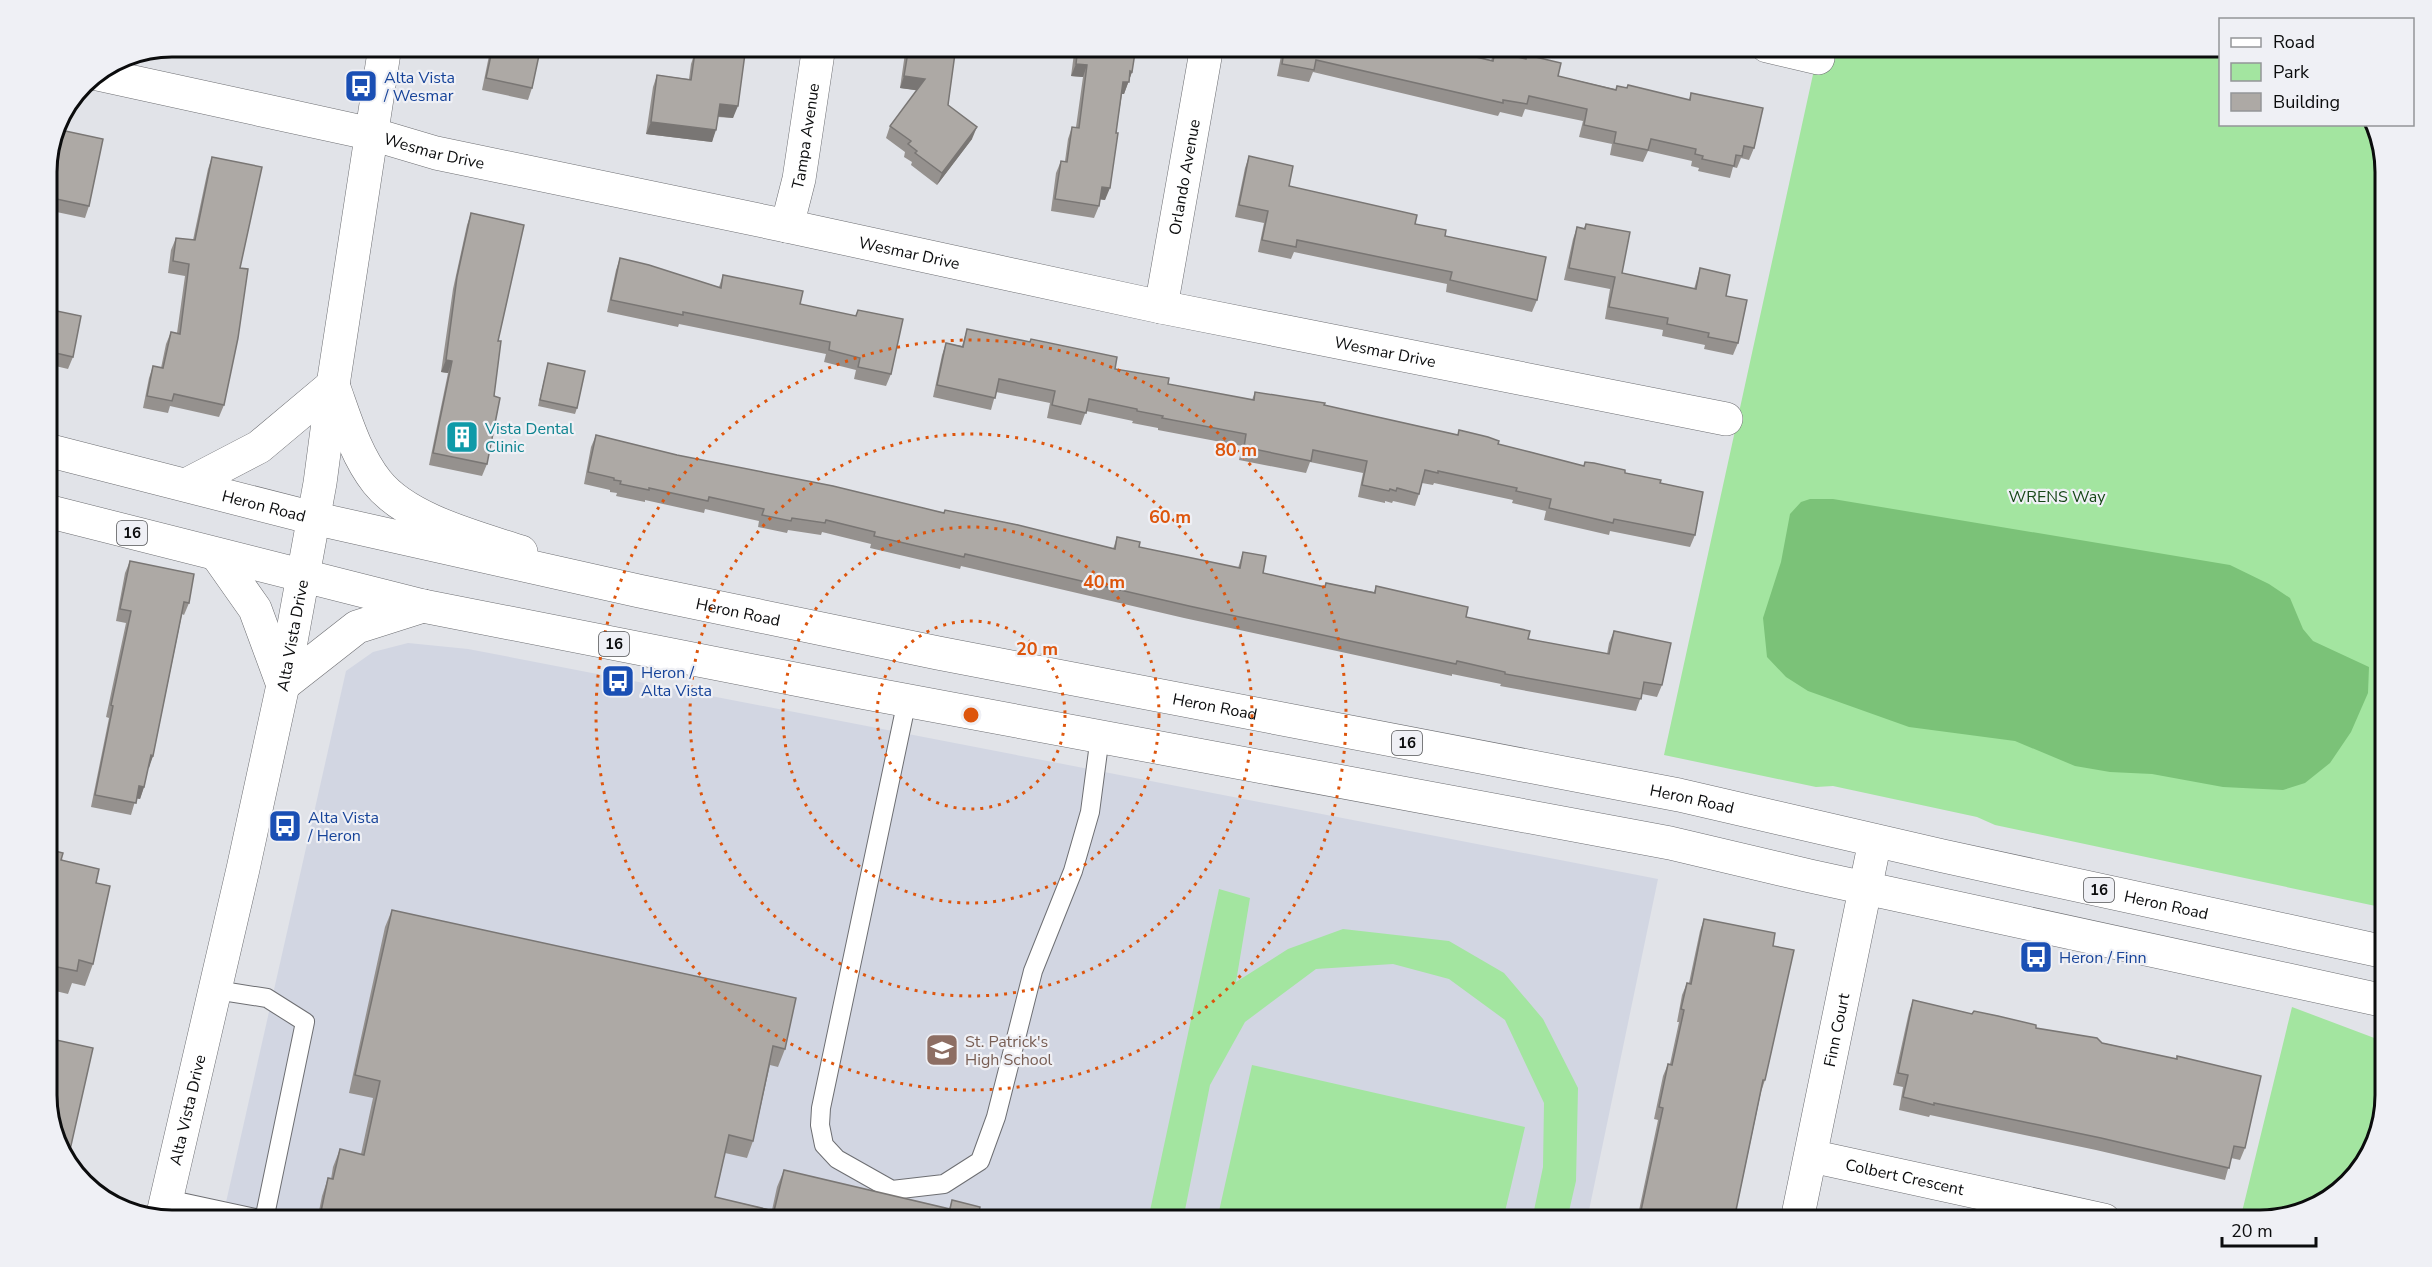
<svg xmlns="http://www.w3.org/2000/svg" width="2432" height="1267" font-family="'Nunito Sans',sans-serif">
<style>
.built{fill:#d2d6e2}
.green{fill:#a3e5a0}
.forest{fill:#7bc278}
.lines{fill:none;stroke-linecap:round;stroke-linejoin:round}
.service-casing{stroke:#6d6e72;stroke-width:20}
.minor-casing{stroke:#6d6e72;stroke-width:34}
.tertiary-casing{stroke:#6d6e72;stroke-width:34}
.secondary-casing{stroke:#6d6e72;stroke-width:34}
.primary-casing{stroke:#6d6e72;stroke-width:34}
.service{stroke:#fff;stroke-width:18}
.minor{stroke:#fff;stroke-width:33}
.tertiary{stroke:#fff;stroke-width:33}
.secondary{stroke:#fff;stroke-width:33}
.primary{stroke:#fff;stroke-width:33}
.wall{fill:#95918e}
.shaded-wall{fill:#797674}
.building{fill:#ada9a5;stroke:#797674;stroke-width:1.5}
.ring{fill:none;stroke:#dd550c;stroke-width:3;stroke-dasharray:3 6}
.labels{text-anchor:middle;stroke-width:4.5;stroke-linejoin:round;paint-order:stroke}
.shield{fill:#eff0f5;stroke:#4f5053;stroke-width:1.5}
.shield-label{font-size:15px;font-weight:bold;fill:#0b0c0d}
.transit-label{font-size:16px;fill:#164399;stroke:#eff0f5;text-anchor:start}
.street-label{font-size:16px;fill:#0b0c0d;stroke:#eff0f5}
.culture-label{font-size:16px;fill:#0d838f;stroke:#eff0f5;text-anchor:start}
.park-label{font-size:16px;fill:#154616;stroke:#eff0f5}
.education-label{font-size:16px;fill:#785e54;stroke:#eff0f5;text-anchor:start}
.rim{fill:none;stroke:#0b0c0d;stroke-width:3}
.centre{fill:#dd550c;stroke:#eff0f5;stroke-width:3}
.ring-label{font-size:18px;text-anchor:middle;font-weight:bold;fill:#dd550c;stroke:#eff0f5;stroke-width:4.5;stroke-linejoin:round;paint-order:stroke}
</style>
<rect width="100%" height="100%" fill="#e1e3e8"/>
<path class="built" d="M408,643L468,649L1658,879L1587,1220H222L346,671L373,652Z"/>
<path class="green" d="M1819,47H2220V124L2372,125L2385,164V908L1995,825L1977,817L1833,786L1816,787L1664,755Z
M1219,889L1250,898L1236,982L1288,949L1343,929L1449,941L1504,973L1543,1019L1578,1088L1576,1181L1567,1220H1532L1543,1167L1544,1103L1505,1020L1449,979L1393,964L1316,969L1245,1022L1210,1085L1183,1220H1148Z
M2292,1007L2385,1042V1095L2372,1151L2329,1199L2260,1220H2240Z
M1252,1065L1525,1127L1503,1220H1217Z"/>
<path class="forest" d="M1810,499H1833L2230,565L2269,584L2290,598L2303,629L2313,641L2369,667L2368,693L2351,732L2330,763L2305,783L2283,790L2223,787L2152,774L2110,772L2075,766L2015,741L1909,727L1808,691L1786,677L1767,657L1763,618L1781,562L1790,514L1801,502Z"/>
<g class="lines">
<g class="service-casing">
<path id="service" d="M907,700L821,1108L820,1125L824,1145L837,1159L892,1190L944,1184L980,1161L996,1117L1033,971L1073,871L1090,812L1100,736
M167,1199L264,1220L305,1022L267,998L216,990"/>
</g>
<g class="minor-casing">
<g id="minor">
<path d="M1767,46L1818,58"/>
<path id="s1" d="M97,74L372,134L436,153L787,226L1161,307L1726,419"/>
<path id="s2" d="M787,226L799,179L819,46"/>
<path id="s3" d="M1161,307L1207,46"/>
<path id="s4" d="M1811,1156L2104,1220"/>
<path id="s5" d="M1797,1220L1875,841"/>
</g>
</g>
<g class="tertiary-casing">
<g id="tertiary">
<path id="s6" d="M162,1218L243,869L283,685L320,483L333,385L385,46"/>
</g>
</g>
<g class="secondary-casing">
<path id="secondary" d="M188,484L259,447L333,385C345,418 355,454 377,482C407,520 476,537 521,552
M217,555L255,609L283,685L357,627L423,606"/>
</g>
<g class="primary-casing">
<g id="primary">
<path id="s7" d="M47,450L313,518L639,591L938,653L1679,795L1943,856L2385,952"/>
<path d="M47,511L423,606L861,692L1670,843L1810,876L2385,1001"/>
</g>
</g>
<use href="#service" class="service"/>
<use href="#minor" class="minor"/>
<use href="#tertiary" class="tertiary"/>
<use href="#secondary" class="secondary"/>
<use href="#primary" class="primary"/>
</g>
<path class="wall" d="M491,46H541L532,88L528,100L482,90Z
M703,46H751L750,49L746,48L733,118L718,117L712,142L646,134L653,87L657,75L689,79L691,64L695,52L702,53Z
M906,46H956L948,105L972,139L937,185L911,165L912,162L904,157L905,152L886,138L890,126L917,90L900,88Z
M1075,46H1136L1132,72L1124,94H1122L1105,200L1100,199L1099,206L1094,218L1051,211L1056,173L1061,161H1065L1068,139L1072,127H1076L1083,77L1071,76Z
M1283,46H1430L1491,60L1495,52L1558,76L1615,89L1689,100L1691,93L1754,148L1749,160L1741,158L1737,168L1733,167L1730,178L1698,171L1699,168L1691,166L1692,161L1648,151L1643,162L1610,155L1612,144L1579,137L1583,121L1525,109L1522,117L1500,112L1498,116L1313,72L1309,82L1277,76Z
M1249,156L1289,186L1415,224L1445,236L1537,300L1532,312L1446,292L1447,284L1294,252L1291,259L1258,252L1264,223L1235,217L1245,168Z
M212,157L240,268L224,405L219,417L170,406L168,413L143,408L149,378L153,366L161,368L166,344L171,332L177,333L185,276L168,273L171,250L176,238L193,240L208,169Z
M47,164L89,206L85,218L47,210Z
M471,213L498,341L487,464L482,476L429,465L448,373L441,372L453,289L467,225Z
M1586,224L1622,273L1694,289L1700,268L1726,296L1738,343L1733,355L1704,349L1705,345L1662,336L1663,330L1605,319L1610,289L1564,280L1573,239L1577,227L1584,228Z
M620,258L719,287L723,275L800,304L855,316L858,310L891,374L886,386L854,379L856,370L824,362L826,354L679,324L678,327L607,312L616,270Z
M47,309L73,357L68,369L47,364Z
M967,329L1168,384L1252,400L1255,392L1324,405L1458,435L1459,430L1498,444L1530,452L1584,466L1625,473L1660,483L1695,535L1690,547L1610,531L1609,535L1544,520L1546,511L1512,503L1513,500L1434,483L1433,485L1422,483L1419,494L1415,506L1393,501L1392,503L1385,501V503L1358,497L1363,473L1310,462L1306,473L1239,460L1242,446L1158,430V428L1132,423L1133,421L1086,411L1081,425L1047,418L1050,403L996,392L991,410L933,397L942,355L946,343L962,346Z
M548,363L577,408L575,414L538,406Z
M596,435L677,455L944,513L1113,549L1117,537L1139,547L1238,568L1243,552L1263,573L1325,587L1326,583L1374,592L1376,586L1528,639L1607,654L1609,643L1614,631L1662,685L1657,697L1642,694L1636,711L1500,686L1501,684L1452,674V676L1184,618L961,566L960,569L934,563L870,548L871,544L822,532L821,535L788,530L787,533L758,527L759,521L705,509L704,513L645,500V502L616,496L617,493L610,492V490L584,484L591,447Z
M130,561L189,603L184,615L182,614L153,756L148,768L144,787L140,799L136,798L131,815L91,807L109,718L106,717L126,623L116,621L125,573Z
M47,849L96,883L93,964L85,986L72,983L68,994L47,989Z
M392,910L785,1049L778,1067L770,1065L753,1141L747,1158L725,1153L715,1197L772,1210L777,1187L784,1170L949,1209L952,1200L977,1221H317L322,1196L328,1178L331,1179L333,1167L340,1149L361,1154L373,1098L349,1093L385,927Z
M1704,919L1773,946L1765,1080L1761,1092L1734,1220H1637L1658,1120L1654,1119L1663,1076L1668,1064H1670L1679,1022H1677L1682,995L1687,983H1689L1700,931Z
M1913,1000L1972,1014L2176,1059L2177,1056L2245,1148L2240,1160L2231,1158L2225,1180L2096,1150L1930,1115L1929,1117L1899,1110L1903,1087L1893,1085L1909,1012Z
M47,1103L70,1150L66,1160Z"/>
<path class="shaded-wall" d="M1076,64L1087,65L1083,77L1071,76Z
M1130,71L1132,72L1124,94H1119L1123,82Z
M904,76L925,79L921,91L900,88Z
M720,104L738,106L733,118L715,116Z
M651,122L716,130L712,142L646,134Z
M977,127L972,139L937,185L942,173Z
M1102,187L1110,188L1105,200L1097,199Z
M446,360L452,361L448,373L441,372Z
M151,755L153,756L149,768L146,767Z
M139,786L144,787L140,799L135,798Z"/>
<path class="building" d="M493,46H541L532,88L486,78Z
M705,46H746L738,106L720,104L716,130L651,122L657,75L691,80L695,52L704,53Z
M909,46H956L948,105L977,127L942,173L915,153L917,151L908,144L911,141L890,126L925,79L904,76Z
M1078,46H1136L1132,72L1130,71L1129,82H1123L1116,133H1118L1110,188L1102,187L1099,206L1055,199L1061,161L1067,162L1072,127L1079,128L1087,65L1076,64Z
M1285,46H1430L1493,61L1495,52L1526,59L1527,55L1561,63L1558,76L1616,90L1617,86L1627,88L1628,85L1690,100L1691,93L1763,108L1754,148L1744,146L1742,156L1736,155L1734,166L1702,159L1703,156L1695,154L1696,149L1651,139L1648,150L1614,143L1616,132L1584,125L1587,109L1529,96L1527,104L1503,100V103L1316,60L1314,70L1282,64Z
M56,129L103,139L89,206L47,197V164Z
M1249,156L1293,166L1289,186L1417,215L1415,224L1446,230L1445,236L1546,257L1537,300L1450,280L1452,272L1297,240L1296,247L1262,240L1268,211L1239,205Z
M212,157L262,167L240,268L248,269L238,338L224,405L174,394L172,401L147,396L153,366L163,368L171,332L180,334L189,264L173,261L176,238L195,240Z
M471,213L524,225L498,341H501L494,396L500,398L487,464L433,453L452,361L446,360L457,277Z
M1586,224L1630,232L1622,273L1696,289L1700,268L1730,275L1726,296L1747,300L1738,343L1708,337L1709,333L1667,324L1668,318L1609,307L1615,277L1569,268L1577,227L1585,229Z
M620,258L649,265L721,288L723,275L803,291L800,304L856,316L858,310L903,319L891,374L858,367L860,358L829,350L830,342L683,312V315L611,300Z
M47,309L81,316L73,357L47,351Z
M967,329L1030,342L1031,339L1117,357L1115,369L1169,378L1168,384L1254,400L1255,392L1325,403L1324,405L1458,435L1459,430L1488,437L1499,441L1498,444L1530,452L1584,466L1585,462L1594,463L1625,470V473L1661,480L1660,483L1703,492L1695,535L1614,519L1613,523L1549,508L1551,499L1516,491L1517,488L1438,471V473L1425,470L1419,494L1397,488L1396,491L1390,489L1389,491L1362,485L1367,461L1313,450L1311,461L1244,447L1246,434L1162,418L1163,416L1137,411V409L1089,399L1086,413L1052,405L1055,391L999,379L995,398L937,385L946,343L963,347Z
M548,363L585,371L577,408L540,400Z
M596,435L677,455L833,486L944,513L945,510L1018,525L1115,549L1117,537L1140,542L1139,547L1240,568L1243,552L1266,556L1263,573L1325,587L1326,583L1375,593L1376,586L1468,607L1466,617L1530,631L1528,639L1609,654L1614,631L1671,643L1662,685L1644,682L1641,699L1505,674V672L1457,661L1456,664L1189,606L965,554L964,557L938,551L874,536L875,532L826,520L825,523L792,518L791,521L762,515L764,509L709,497L708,501L649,488V490L620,484L621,481L614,480V478L588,472Z
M130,561L194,574L189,603L184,602L153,756L151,755L144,787L139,786L136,803L95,795L113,706L111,705L131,611L120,609Z
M47,849L63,853L61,860L99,869L96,883L110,886L93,964L79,960L77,971L47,965Z
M392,910L796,998L785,1049L773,1046L753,1141L729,1135L715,1197L774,1211L784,1170L950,1209L952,1200L980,1207L977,1221H319L328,1178L333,1179L340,1149L364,1155L380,1081L355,1075Z
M1704,919L1775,933L1773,946L1794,950L1765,1080H1763L1734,1220H1639L1663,1108L1659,1107L1668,1064L1672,1065L1684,1010L1681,1009L1687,983L1691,984Z
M1913,1000L1972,1014L1974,1011L1998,1016L2036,1025V1028L2097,1038L2102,1043L2177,1059V1056L2261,1076L2245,1148L2234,1146L2229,1168L2101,1138L1934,1103V1105L1903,1097L1908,1075L1898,1073Z
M47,1038L93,1048L70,1150L63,1149V1151L47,1103Z"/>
<g class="ring">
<circle cx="971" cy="715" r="94"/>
<circle cx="971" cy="715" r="188"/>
<circle cx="971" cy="715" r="281"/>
<circle cx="971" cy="715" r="375"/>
</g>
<defs>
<g id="bus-square" transform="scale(1.725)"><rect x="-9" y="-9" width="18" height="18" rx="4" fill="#1a4fb4" stroke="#eff0f5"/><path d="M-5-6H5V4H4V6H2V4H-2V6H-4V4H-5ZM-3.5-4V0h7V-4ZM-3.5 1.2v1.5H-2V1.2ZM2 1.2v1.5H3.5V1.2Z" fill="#fff"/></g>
<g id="building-square" transform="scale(1.725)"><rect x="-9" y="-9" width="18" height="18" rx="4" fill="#0f9aa8" stroke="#eff0f5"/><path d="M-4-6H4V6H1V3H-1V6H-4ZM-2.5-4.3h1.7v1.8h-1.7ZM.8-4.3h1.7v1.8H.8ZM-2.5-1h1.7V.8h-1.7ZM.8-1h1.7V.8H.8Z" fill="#fff"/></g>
<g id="school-square" transform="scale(1.725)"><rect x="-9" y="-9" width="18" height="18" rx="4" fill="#8d6e63" stroke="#eff0f5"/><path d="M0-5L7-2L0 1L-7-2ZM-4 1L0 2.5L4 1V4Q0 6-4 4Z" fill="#fff"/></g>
</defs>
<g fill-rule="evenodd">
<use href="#bus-square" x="361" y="86"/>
<use href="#building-square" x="462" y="437"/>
<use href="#bus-square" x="618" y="681"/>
<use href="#bus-square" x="285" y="826"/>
<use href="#bus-square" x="2036" y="957"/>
<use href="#school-square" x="942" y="1050"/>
</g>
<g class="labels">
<g class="shield">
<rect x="117" y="521" width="30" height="24" rx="4.5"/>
<rect x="599" y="632" width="30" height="24" rx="4.5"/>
<rect x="1392" y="731" width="30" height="24" rx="4.5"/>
<rect x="2084" y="878" width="30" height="24" rx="4.5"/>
</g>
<g class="shield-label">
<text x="132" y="538">16</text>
<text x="614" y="649">16</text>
<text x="1407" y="748">16</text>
<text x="2099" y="895">16</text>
</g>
<g class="transit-label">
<text x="384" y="83">Alta Vista<tspan x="384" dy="18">/ Wesmar</tspan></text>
<text x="641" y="678">Heron /<tspan x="641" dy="18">Alta Vista</tspan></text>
<text x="308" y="823">Alta Vista<tspan x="308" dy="18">/ Heron</tspan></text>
<text x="2059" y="963">Heron / Finn</text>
</g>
<g class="street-label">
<text dy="6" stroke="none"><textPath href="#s2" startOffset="92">Tampa Avenue</textPath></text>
<text dy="6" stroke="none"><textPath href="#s1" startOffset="346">Wesmar Drive</textPath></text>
<text dy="6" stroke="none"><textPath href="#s3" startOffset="132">Orlando Avenue</textPath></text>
<text dy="6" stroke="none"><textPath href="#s1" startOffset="832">Wesmar Drive</textPath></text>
<text dy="6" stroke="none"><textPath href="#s1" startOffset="1318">Wesmar Drive</textPath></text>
<text dy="6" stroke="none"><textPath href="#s7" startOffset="224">Heron Road</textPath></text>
<text dy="6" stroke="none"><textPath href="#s7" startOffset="710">Heron Road</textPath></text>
<text dy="6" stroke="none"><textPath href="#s6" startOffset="597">Alta Vista Drive</textPath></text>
<text dy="6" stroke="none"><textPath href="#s7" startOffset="1196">Heron Road</textPath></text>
<text dy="6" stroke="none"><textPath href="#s7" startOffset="1682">Heron Road</textPath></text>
<text dy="6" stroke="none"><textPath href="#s7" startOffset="2168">Heron Road</textPath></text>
<text dy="6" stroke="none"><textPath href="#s5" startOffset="194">Finn Court</textPath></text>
<text dy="6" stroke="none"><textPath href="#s6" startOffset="111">Alta Vista Drive</textPath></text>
<text dy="6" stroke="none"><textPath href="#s4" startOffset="96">Colbert Crescent</textPath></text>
</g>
<g class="culture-label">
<text x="485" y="434">Vista Dental<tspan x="485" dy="18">Clinic</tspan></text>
</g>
<g class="park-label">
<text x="2057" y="502">WRENS Way</text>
</g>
<g class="education-label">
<text x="965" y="1047">St. Patrick's<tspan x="965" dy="18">High School</tspan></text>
</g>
</g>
<path d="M0 0H2432V1267H0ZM172 57H2260A115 115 0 0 1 2375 172V1095A115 115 0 0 1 2260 1210H172A115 115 0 0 1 57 1095V172A115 115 0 0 1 172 57Z" fill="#eff0f5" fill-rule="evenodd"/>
<path class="rim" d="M172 57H2260A115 115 0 0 1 2375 172V1095A115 115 0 0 1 2260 1210H172A115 115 0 0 1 57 1095V172A115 115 0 0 1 172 57Z"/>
<circle cx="971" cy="715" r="9" class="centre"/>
<g class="ring-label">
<text x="1236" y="456">80 m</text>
<text x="1170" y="523">60 m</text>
<text x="1104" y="588">40 m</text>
<text x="1037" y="655">20 m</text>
</g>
<rect x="2219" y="18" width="195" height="108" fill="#eff0f5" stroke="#949598" stroke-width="1.5"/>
<rect x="2231" y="38" width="30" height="9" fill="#ffffff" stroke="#949598" stroke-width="1.5"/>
<text x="2273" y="48" font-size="18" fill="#0b0c0d">Road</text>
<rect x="2231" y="63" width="30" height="18" fill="#a3e5a0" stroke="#949598" stroke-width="1.5"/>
<text x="2273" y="78" font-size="18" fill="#0b0c0d">Park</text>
<rect x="2231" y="93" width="30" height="18" fill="#ada9a5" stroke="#949598" stroke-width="1.5"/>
<text x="2273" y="108" font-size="18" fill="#0b0c0d">Building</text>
<path d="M2222 1237v9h94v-9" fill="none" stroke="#0b0c0d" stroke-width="3"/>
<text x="2231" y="1237" font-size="18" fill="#0b0c0d" stroke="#eff0f5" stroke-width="4.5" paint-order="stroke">20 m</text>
</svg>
